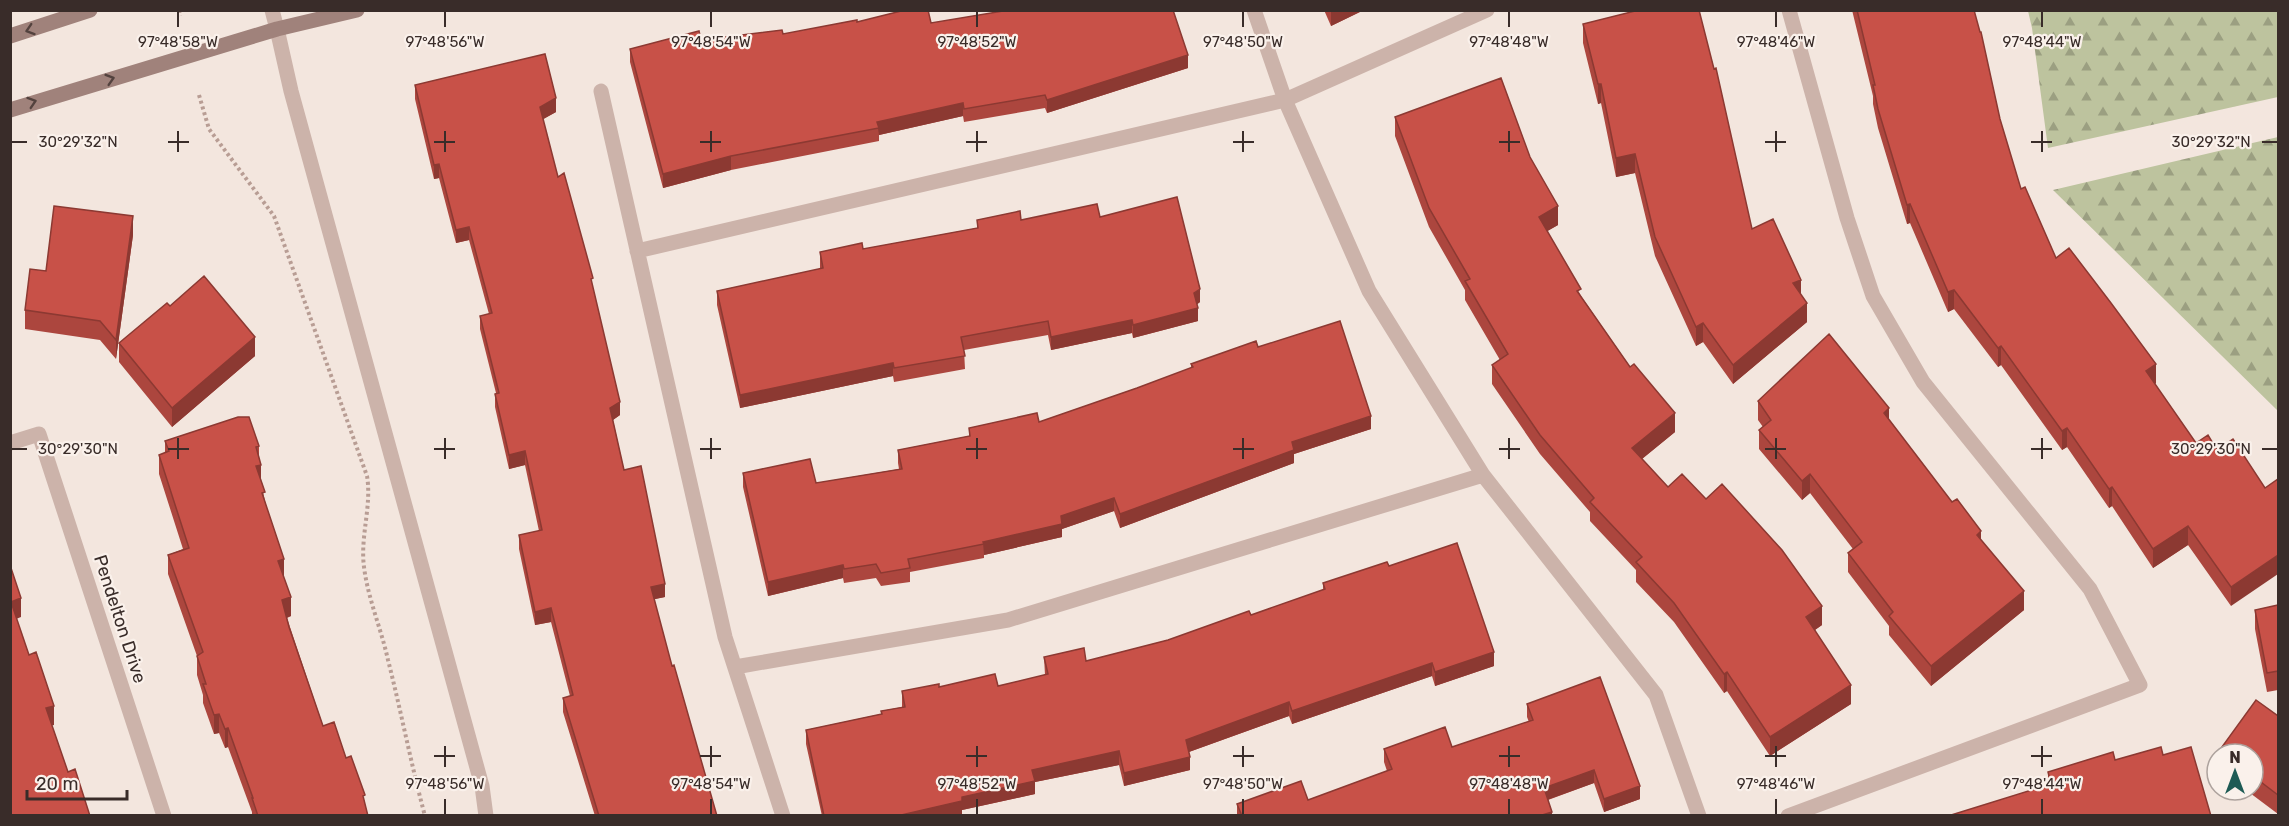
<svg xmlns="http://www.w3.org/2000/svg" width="2289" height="826" font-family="Rubik,sans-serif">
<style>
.forest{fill:url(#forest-firs)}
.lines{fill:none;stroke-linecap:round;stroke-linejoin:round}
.path{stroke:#b89d94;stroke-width:4;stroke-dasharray:3 3;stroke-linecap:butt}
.lane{stroke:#ccb3aa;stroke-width:15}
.street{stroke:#ccb3aa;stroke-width:15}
.secondary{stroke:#a0827b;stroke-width:15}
.wall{fill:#ac463e}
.shaded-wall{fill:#8c3932}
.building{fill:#c85148;stroke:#8c3932;stroke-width:1.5}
.oneway{stroke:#53423e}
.ticks{fill:none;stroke:#392c29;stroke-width:2}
.labels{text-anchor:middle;stroke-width:4.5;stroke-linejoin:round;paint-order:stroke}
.street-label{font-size:18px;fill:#392c29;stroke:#faf1eb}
.ticks-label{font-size:15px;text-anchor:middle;fill:#392c29;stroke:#faf1eb;stroke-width:4.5;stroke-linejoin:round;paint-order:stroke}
</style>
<defs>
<pattern id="forest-firs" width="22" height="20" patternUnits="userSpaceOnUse" patternTransform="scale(1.5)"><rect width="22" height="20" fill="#bdc39e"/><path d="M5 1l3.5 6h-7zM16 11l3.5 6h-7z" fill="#9b9f81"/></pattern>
</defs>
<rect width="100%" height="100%" fill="#f3e6de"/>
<path class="forest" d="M2028,11H2278V97L2048,148L2032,28Z
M2278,137V411L2053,190Z"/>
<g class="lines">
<path class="path" d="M179,10L180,16
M199,95L209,129L274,216L367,476C372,506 360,536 364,567C368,599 381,628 388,660C401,711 411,764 425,816"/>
<path class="lane" d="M277,29L291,91L482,786L486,816"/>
<path class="street" d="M272,10L277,29
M1254,10L1285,100L1369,291L1483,475L1656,695L1699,816
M601,91L725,637L783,816
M637,251L1285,100L1487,10
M10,443L39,434L164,816
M735,667L1008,620L1483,475
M1788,816L2140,685L2090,589L1923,382L1873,296L1847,218L1789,10"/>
<path class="secondary" d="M10,36L90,10
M10,110L277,29L357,10"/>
</g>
<path class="wall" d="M1324,10H1364L1331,26Z
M1852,10H1974L2000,119L2021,189L2056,258L2156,383L2155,384L2196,443L2217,450L2233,439L2231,606L2188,545L2153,568L2112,506L2109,508L2067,447L2062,450L2001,365L1998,367L1954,309L1948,312L1910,223L1907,224L1878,128L1873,104V96Z
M857,22L931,23L1188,68L1047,113L1045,108L964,122L963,116L879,135V141L731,170L663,188L630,62V49L701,40L783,34Z
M1583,24L1752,229L1801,295L1807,322L1733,384L1703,342L1696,346L1655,256L1635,173L1616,177L1601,103L1598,104L1583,43Z
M415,85L556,112L543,119L558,177L593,289L620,415L613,420L624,470L665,597L654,599L672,666L717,816H595L563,712V698L570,696L551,622L535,625L519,549V535L539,531L525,465L509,469L495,407V394L496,393L480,329V316L489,314L469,240L456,243L439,178L434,179L415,99Z
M1395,117L1530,157L1558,225L1547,231L1581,296L1675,432L1642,459L1668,487L1822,625L1815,630L1851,704L1770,756L1727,691L1724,693L1674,622L1636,582V570L1590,521V512L1540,454L1492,384V365L1500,360L1465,300V290L1429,227L1395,136Z
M1100,217L1200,302L1197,304L1198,321L1133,338L1132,333L1051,350L1048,335L964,350L965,369L894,382L893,376L740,408L717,305V291L820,269V252L863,249L977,228V220H1021Z
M133,235L116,359L100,340L25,329V310L46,271Z
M170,306L255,356L172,427L119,362V343Z
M1258,347L1371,429L1294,454V463L1120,528L1114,511L1062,529V537L984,555V558L910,572V582L881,586L876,578L844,583L843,578L768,596L743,487V473L816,483L899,469L898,463V450L969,436V428L1039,422L1137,388L1191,368V364Z
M1758,401L1889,420L1981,540L2024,610L1931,686L1889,635V626L1848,572V553L1853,549L1810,493L1802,500L1759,449V430L1763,427L1758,420Z
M165,441L259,446V456L261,482L265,501L284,578L291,616L287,618L323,726L346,758L365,805L368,816H252V812L228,747L225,748L219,733L214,734L203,703V695L197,675V656L168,574V555L183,549L159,474V455L165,453Z
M1389,566L1494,666L1435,686L1432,676L1292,724L1289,716L1189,752L1190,770L1124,786L1119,765L1035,782V794L962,810V814L958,816H822L806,744V730L881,714V711L902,707V691L939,687L998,686L1045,675L1044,657L1086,661L1168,640L1251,615L1323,590V583Z
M2278,605V690L2267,692L2255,629V610Z
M1527,704L1640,799L1604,812L1594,783L1548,800L1552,816L1308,800L1387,771L1384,762V749L1452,747L1529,722L1527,717Z
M2278,716V814L2246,790H2253V754H2219V751Z
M2163,755L2048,785V772L2115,760Z
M1237,804L1242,816H1237Z"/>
<path class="shaded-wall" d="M1331,10H1364L1331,26Z
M1188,55V68L1047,113V100Z
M1598,84H1601V103L1598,104Z
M556,98V112L540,121V107Z
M963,103V116L879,135L877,122Z
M1635,154V173L1616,177V158Z
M731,156V170L663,188V174Z
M439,164V178L434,179V165Z
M1910,204V223L1907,224V205Z
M1558,206V225L1539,236V217Z
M133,216V235L116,359V340Z
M469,227V240L456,243V230Z
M1801,280V299L1793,283Z
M1200,289V302L1194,307V293Z
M1954,290V309L1948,312V292Z
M1807,303V322L1733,384V365Z
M1198,308V321L1133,338V325Z
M1132,320V333L1051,350V337Z
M1703,323V342L1696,346V327Z
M255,337V356L172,427V408Z
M2001,346V365L1998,367V348Z
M893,363V376L740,408V395Z
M2156,364V383L2146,390V371Z
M620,402V415L610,422V408Z
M1889,408V427L1884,413Z
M1675,413V432L1632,467V448Z
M1371,416V429L1294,454V463L1120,528V514L1292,442Z
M2067,428V447L2062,450V431Z
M525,451V465L509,469V455Z
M261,465V484L256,466Z
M1810,474V493L1802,500V481Z
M2112,487V506L2109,508V489Z
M1114,498V511L1062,529V537L984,555L983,542Z
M2188,526V545L2153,568V549Z
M1981,531V550L1977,535Z
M2278,555V574L2231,606V587Z
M284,559V578L278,561Z
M843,565V578L768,596V582Z
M665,584V597L651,600V587Z
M2024,591V610L1931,686V666Z
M291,597V616L282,619V600Z
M21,598V617L11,621V602Z
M1822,606V625L1806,636V617Z
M551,608V622L535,625V612Z
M1494,652V666L1435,686V672Z
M1432,663V676L1292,724V711Z
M1727,672V691L1724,693V674Z
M1851,685V704L1770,756V737Z
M1289,702V716L1186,753V740Z
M54,706V725L46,727V708Z
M219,714V733L214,734V715Z
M228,728V747L225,748V729Z
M1119,751V765L1035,782V794L962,810V814L958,816H897L962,797L1032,770Z
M1190,757V770L1124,786V773Z
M1594,770V783L1544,801V788Z
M1640,786V799L1604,812V799Z
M1552,812V816H1539Z"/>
<path class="building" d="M905,10H928L931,23L1009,10H1173L1188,55L1047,100L1045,95L964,109L963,103L877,122L879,128L731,156L663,174L630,49L699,31L701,40L782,30L783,34L857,20V22Z
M1639,10H1699L1714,69L1716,68L1752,229L1773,219L1801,280L1793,283L1807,303L1733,365L1703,323L1696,327L1655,237L1635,154L1616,158L1601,84H1598L1583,24Z
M1857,10H1974L1980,32H1981L2000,119L2021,189L2025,187L2056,258L2069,248L2111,303L2156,364L2146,371L2196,443L2208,435L2217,450L2233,439L2265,488L2278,479V555L2231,587L2188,526L2153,549L2112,487L2109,489L2067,428L2062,431L2001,346L1998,348L1954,290L1948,292L1910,204L1907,205L1878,109L1873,85H1875Z
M545,54L556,98L540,107L558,177L564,173L593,278L591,279L620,402L610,408L624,470L641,466L665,584L651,587L672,666L674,665L717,816H599L563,698L573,695L551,608L535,612L519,535L542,530L525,451L509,455L495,394L499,393L480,316L492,313L469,227L456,230L439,164L434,165L415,85Z
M1501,78L1530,157L1558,206L1539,217L1581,289L1577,291L1630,367L1634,364L1675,413L1632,448L1668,487L1682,474L1706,499L1722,484L1782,550L1822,606L1806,617L1851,685L1770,737L1727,672L1724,674L1674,603L1636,562L1642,557L1590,502L1594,498L1540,435L1492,365L1508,354L1465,281L1470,279L1429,208L1395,117Z
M1177,197L1200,289L1194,293L1198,308L1133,325L1132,320L1051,337L1048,321L961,337L965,356L894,368L893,363L740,395L717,291L823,268L820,252L862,243L863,249L978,228L977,220L1020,211L1021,220L1097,204L1100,217Z
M54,206L133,216L116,340L100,321L25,310L30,269L46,271Z
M204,276L255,337L172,408L119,343L167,303L170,306Z
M1340,321L1371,416L1292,442L1294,450L1120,514L1114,498L1061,516L1062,524L983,542L984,544L908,559L910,568L881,573L876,564L844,569L843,565L768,582L743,473L810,459L816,483L902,469L898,450L970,436L969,428L1037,413L1039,422L1137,388L1193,367L1191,364L1256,341L1258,347Z
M1829,334L1889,408L1884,413L1952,502L1957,499L1981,531L1977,535L2024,591L1931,666L1889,616L1893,612L1848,553L1862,542L1810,474L1802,481L1759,430L1771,420L1758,401Z
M238,417H249L259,446L256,447L261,465L256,466L265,492L262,493L284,559L278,561L291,597L282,600L289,627L323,726L334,722L346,758L351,756L365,795L363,796L368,816H258L252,798H253L228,728L225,729L219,714L214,715L203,684H206L197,656L203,652L168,555L189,548L159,455L169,451L165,441Z
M1457,543L1494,652L1435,672L1432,663L1292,711L1289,702L1186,740L1190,757L1124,773L1119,751L1032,770L1035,781L962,797V801L897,816H824L806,730L882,714L881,711L905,707L902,691L939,684V687L995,674L998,686L1048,674L1044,657L1084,648L1086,661L1168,640L1249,611L1251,615L1325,589L1323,583L1387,562L1389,566Z
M10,565L21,598L11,602L29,655L36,652L54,706L46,708L68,772L75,769L90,816H10Z
M2278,605V671L2267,673L2255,610Z
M1600,677L1640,786L1604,799L1594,770L1544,788L1552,812L1539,816H1242L1237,804L1301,781L1308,800L1392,769L1384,749L1445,727L1452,747L1533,720L1527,704Z
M2256,700L2278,716V795L2253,776V754H2223L2219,751Z
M2161,747L2163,755L2191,747L2211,816H1948L2051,784L2048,772L2113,752L2115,760Z"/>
<defs><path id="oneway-chevron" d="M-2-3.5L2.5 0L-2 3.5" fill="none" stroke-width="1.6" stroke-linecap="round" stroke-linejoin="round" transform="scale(1.5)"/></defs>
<g class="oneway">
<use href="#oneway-chevron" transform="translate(30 30) rotate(162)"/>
<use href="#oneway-chevron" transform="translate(110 79) rotate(-17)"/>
<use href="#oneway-chevron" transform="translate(32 102) rotate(-18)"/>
</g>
<path class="ticks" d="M178,12V27M445,12V27M711,12V27M977,12V27M1243,12V27M1509,12V27M1776,12V27M2042,12V27M178,131V152M445,131V152M711,131V152M977,131V152M1243,131V152M1509,131V152M1776,131V152M2042,131V152M12,142H27M168,142H189M434,142H455M700,142H721M966,142H987M1233,142H1254M1499,142H1520M1765,142H1786M2031,142H2052M2262,142H2277M178,438V459M445,438V459M711,438V459M977,438V459M1243,438V459M1509,438V459M1776,438V459M2042,438V459M12,449H27M168,449H189M434,449H455M700,449H721M966,449H987M1233,449H1254M1499,449H1520M1765,449H1786M2031,449H2052M2262,449H2277M445,746V767M711,746V767M977,746V767M1243,746V767M1509,746V767M1776,746V767M2042,746V767M434,756H455M700,756H721M966,756H987M1233,756H1254M1499,756H1520M1765,756H1786M2031,756H2052M445,799V814M711,799V814M977,799V814M1243,799V814M1509,799V814M1776,799V814M2042,799V814"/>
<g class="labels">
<g class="street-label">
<text transform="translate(120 619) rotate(72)" y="6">Pendelton Drive</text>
</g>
</g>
<g class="ticks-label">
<text x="178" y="47">97°48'58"W</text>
<text x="445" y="47">97°48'56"W</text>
<text x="711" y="47">97°48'54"W</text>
<text x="977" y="47">97°48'52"W</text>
<text x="1243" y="47">97°48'50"W</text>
<text x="1509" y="47">97°48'48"W</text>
<text x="1776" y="47">97°48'46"W</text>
<text x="2042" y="47">97°48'44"W</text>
<text x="78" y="147">30°29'32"N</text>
<text x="2211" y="147">30°29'32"N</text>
<text x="78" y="454">30°29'30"N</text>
<text x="2211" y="454">30°29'30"N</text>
<text x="445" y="789">97°48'56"W</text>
<text x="711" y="789">97°48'54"W</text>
<text x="977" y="789">97°48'52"W</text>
<text x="1243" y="789">97°48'50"W</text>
<text x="1509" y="789">97°48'48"W</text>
<text x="1776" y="789">97°48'46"W</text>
<text x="2042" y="789">97°48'44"W</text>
</g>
<rect width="2289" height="826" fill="none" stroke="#392c29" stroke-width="24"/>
<g transform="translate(2235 772)"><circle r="28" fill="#faf1eb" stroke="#ada29d" stroke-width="1.5"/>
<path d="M0-4.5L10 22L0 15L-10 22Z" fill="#1e5b55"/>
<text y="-9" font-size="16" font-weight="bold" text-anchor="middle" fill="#392c29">N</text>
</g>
<path d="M27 790v9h100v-9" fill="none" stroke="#392c29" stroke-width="3"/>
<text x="36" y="790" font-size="18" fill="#392c29" stroke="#faf1eb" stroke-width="4.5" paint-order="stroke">20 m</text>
</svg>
